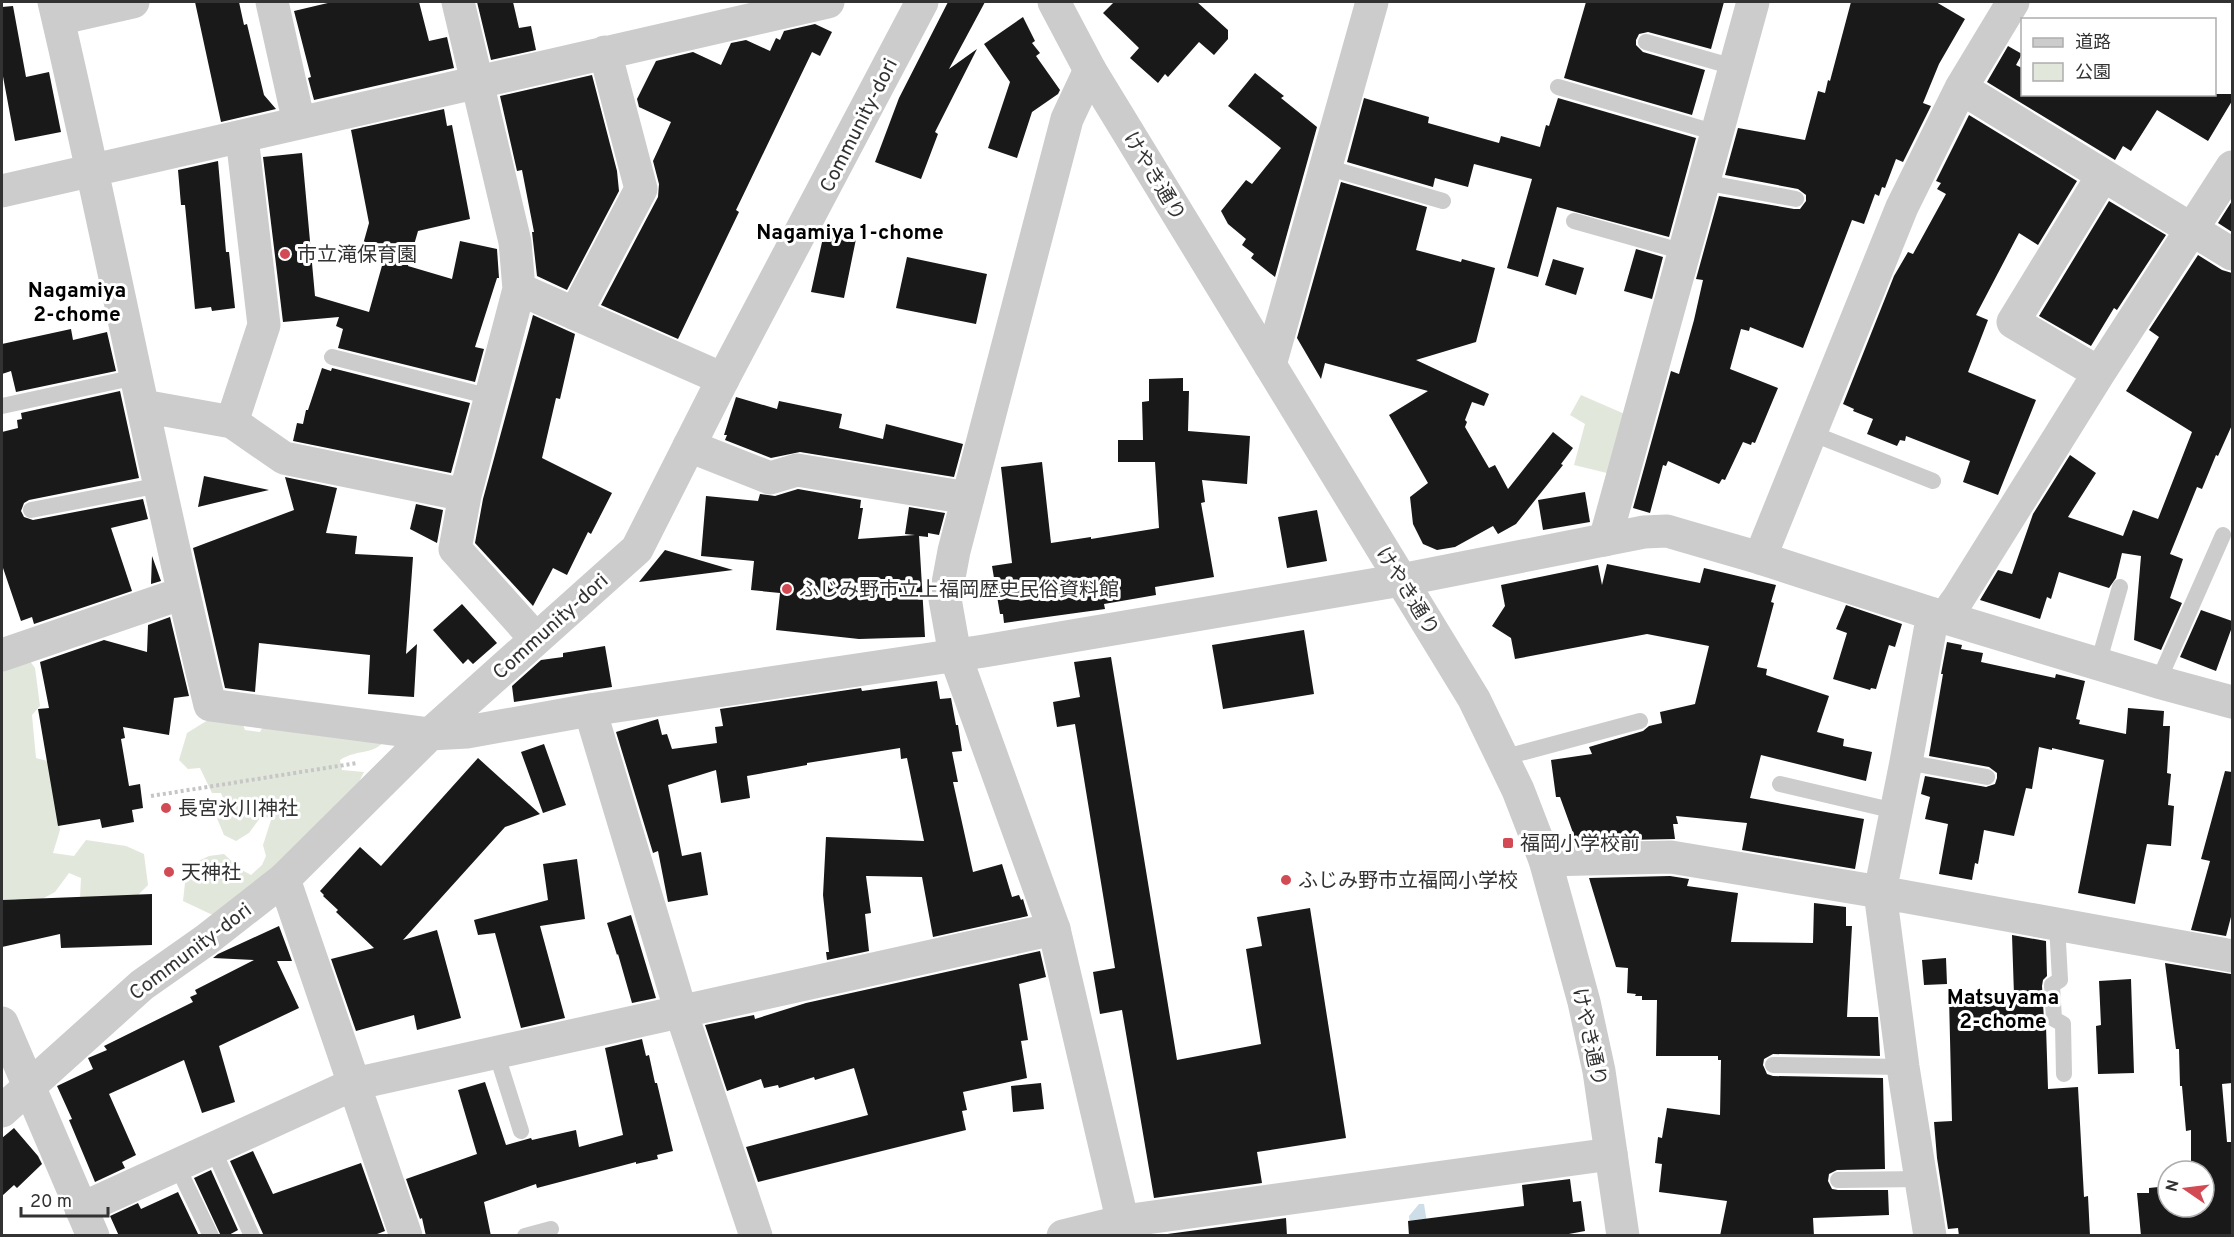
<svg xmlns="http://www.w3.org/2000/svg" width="2234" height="1237" font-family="Overpass,'Noto Sans JP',sans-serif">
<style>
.green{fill:#e2e7dc}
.water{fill:#cedee8}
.building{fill:#191919}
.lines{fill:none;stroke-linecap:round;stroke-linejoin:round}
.path{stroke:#c6c6c6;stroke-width:4;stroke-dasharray:3 3;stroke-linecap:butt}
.service{stroke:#ccc;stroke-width:16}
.minor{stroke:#ccc;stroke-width:33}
.tertiary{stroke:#ccc;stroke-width:33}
.poi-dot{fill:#d24b54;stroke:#fff;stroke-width:2}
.labels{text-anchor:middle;stroke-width:6;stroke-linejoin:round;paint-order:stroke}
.street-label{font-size:20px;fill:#323232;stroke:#fff}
.poi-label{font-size:20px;fill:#323232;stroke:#fff;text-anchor:start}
.neighbourhood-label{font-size:21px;font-weight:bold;fill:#000;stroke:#fff}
</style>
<rect width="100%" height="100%" fill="#fff"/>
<path class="green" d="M1581,395L1627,415L1611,474L1574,465L1585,424L1570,415Z
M27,657L35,668L40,706L32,715L36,758L51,762L60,830L53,853L74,856L86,840L126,846L144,854L148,885L135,898H80L81,878L69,873L55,892L31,905L16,899L2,900V669Z
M208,720L243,725L245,730L260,732L265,723L389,735C376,757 358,748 340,760L342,770L364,772L356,788L221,919L183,901L185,883L184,868L209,856L224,854L240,869L251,875L262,865L266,856L263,845L272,817L260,818L249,833L236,841L224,835L214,811L223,798L221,793H212L200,768L188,769L179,760L187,733Z"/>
<path class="water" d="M1419,1204H1424L1429,1235H1411L1409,1216Z"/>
<path class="building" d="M195,2H239L244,25L247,24L264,95L276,109L221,122Z
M332,2H419L429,41L447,37L454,68L314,100L308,78L311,77L294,11Z
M477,2H513L519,28L531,26L536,50L491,60Z
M948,2H985L949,69L977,49L935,132L938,134L921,179L875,162L899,98Z
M1114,2H1197L1228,30V39L1214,55L1199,42L1168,77L1165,74L1158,83L1130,58L1139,48L1103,13Z
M1586,2H1724L1711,49L1648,32L1639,34L1636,40V45L1643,52L1705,70L1692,115L1564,78Z
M1851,2H1936L1965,19L1939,64L1923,103L1931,106L1903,162L1896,159L1885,188L1882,187L1879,196L1875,194L1864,224L1852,220L1803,348L1750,327L1749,331L1741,329L1730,369L1778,388L1755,443L1752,442L1751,445L1743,442L1725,480L1722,479L1719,484L1668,461L1666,466L1663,465L1650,513L1633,508L1671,371L1679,374L1694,320L1703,280L1696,279L1719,196L1794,209H1800L1806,201V195L1798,189L1725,175L1738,128L1805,140L1818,91L1825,93L1828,80L1830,81Z
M13,6L26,77L49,72L61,132L15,141L2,71V7Z
M1023,17L1035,41L1032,43L1040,53L1036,56L1060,90L1058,94L1032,112L1017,158L988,148L1010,82L984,44Z
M815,24L832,32L820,56L812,52L736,210L739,212L678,339L601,305L658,197L659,184L653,161L671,122L639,107L637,99L656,61L693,52L721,65L731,43L746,40L770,51L776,38L780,40L784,31Z
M2008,46L2022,54L2016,65L2022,68V94H2232V101L2208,141L2157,110L2131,151L2123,146L2115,160L1987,82Z
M1255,73L1284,96L1281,98L1317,127L1275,277L1251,258L1254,254L1242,245L1246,239L1228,224L1221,211L1246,180L1252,184L1281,148L1228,106Z
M592,75L617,171L619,191L567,290L537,276L532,232H534L522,170L517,171L500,96Z
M1364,98L1429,117L1428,123L1499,143L1501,136L1540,147L1546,125L1549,126L1558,98L1696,138L1669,237L1557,207L1538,277L1507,268L1532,179L1474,164L1468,187L1435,178L1433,187L1347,162Z
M444,109L447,126L452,125L470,219L418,231L408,266L452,279L460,241L497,249L499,278H497L475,347L484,349L475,382L338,348L343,329L336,326L339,317L283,322L263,157L302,153L315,296L369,312L385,255L362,248L369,223L351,130Z
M1969,115L2077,181L2038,245L2019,233L1976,315L1988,320L1968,372L2036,400L1998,495L1963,482L1970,461L1906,436L1905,441L1900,440L1897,446L1867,434L1873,419L1853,411L1854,409L1843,404L1894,276L1908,252L1913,254L1946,194L1937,189L1941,183L1936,181Z
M218,161L226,252H229L235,308L212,311L211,307L195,309L185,205H181L178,170Z
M1341,182L1427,207L1416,250L1461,262L1462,259L1495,268L1476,342L1416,360L1489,394L1484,406L1472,402L1465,420L1467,422L1465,427L1489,468L1495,465L1508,489L1553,432L1573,448L1561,464L1563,465L1516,524L1498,534L1493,526L1455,547L1437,550L1423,544L1413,524L1410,497L1428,483L1389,415L1428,391L1325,363L1321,379L1297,338Z
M2109,201L2166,235L2117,310L2114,308L2091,346L2039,316Z
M2232,201V232L2218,223Z
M824,233L856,239L844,298L811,292Z
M1636,249L1663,257L1652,299L1624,291Z
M2198,255L2222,270L2232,273V425L2218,456L2216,455L2202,489L2197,487L2170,554L2183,559L2170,598L2182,603L2161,650L2134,640L2141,556L2122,553L2116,578L2109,588L2059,572L2051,599L2047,597L2040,619L1980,600L1998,570L2012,574L2033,514L2070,455L2096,473L2068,517L2123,536L2133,510L2158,519L2192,432L2126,391L2159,337L2149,330Z
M907,257L987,274L976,324L896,308Z
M1553,259L1584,268L1576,295L1545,285Z
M533,315L575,334L560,399L556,398L542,458L612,493L591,534L588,532L567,575L553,568L533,606L475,543L483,499Z
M71,329L73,340L107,332L116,371L16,392L11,371L2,374V344Z
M322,368L331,371L332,368L470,403L451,473L293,441L297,423L303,424L306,410H308Z
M1183,378V391H1189L1188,431L1250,436L1247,484L1202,480L1205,502L1201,503L1214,577L1155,587L1156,595L1104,604L1105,609L1004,623L1003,614H1000L992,566L1012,563L1001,467L1042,462L1051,543L1091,537V539L1159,528L1155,462H1118V440H1143L1142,402L1149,401V379Z
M120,391L139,478L29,500L24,503L21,511L24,517L33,520L143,499L148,519L111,528L132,591L34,624L32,617L21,621L2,565V432L18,428L17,420L22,419L21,413Z
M736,397L777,409L779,401L842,414L839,428L883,439L886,424L963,444L954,477L800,452L771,458L725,440L727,435H724Z
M204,476L269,490L198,507Z
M285,477L337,488L326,533L357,536L355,554L413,557L406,654L417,644L414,697L368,694L370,655L259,643L255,692L225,688L193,548L294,510Z
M798,489L861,500L860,508H863L858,539L915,535L905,534L909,507L945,513L939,535L928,533V537L919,536L925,637L859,639L776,630L780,593L751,590L754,561L701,556L706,496L758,501L760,494L775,496Z
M1585,492L1590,522L1543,530L1538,500Z
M416,504L443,510L437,543L410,529Z
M1317,510L1327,561L1287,568L1278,517Z
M665,550L733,570L639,582Z
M152,556L161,581L151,584Z
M1607,564L1700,583L1704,568L1776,585L1771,602L1774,603L1757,667L1767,669L1766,675L1829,696L1817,732L1844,739L1843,746L1872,752L1866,781L1761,755L1750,798L1864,819L1855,869L1742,850L1747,823L1676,816L1678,824H1673L1675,839L1576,841L1560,797H1556L1551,760L1592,754L1589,747L1643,731L1649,726L1662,723L1660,712L1695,704L1709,646L1647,634L1515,659L1511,638L1492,626L1505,606L1501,585L1598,565L1602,585Z
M462,604L497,643L473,664L468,659L463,664L433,630Z
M1846,605L1902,624L1895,647L1889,645L1876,689L1871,688L1870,690L1833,679L1847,633L1836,629Z
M2201,610L2232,621V627L2216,671L2180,657Z
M170,617L189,696L174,698L169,735L123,727L125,738L121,739L129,786L140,784L143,808L132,810L134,822L102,828L100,819L58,826L38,709L49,708L40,662L104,640L147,652L148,625Z
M1304,630L1314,694L1223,709L1212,645Z
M1947,642L1962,645L1961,649L1983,653L1981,662L2055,678L2056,674L2085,681L2076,719L2080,720L2079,724L2126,734L2128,708L2164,711L2163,726H2170L2167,773L2171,774L2168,805L2174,806L2171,846L2147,844L2135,904L2078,893L2104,760L2052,748V750L2039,747L2032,789L2026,788L2014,836L1984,830L1978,864L1975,863L1972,880L1939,874L1948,824L1925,819L1930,797L1921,794L1925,776L1986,787L1995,784L1997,778V773L1989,767L1929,756L1943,674H1941Z
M605,646L612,687L514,702L512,686L541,660L563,657V653Z
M1111,657L1177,1060L1261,1044L1246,949L1262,946L1257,917L1310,908L1346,1138L1257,1152L1262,1183L1154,1198L1122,1010L1100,1014L1093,972L1115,968L1075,724L1057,727L1053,702L1080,697L1074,662Z
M937,681L940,699L951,698L956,725H958L962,751L952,752L958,782H953L973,872L1002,864L1012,897L1019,895L1021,900L1023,899L1028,916L933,937L922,877L866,876L871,913L865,914L869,951L827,960L826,952H829L823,895L826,837L924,841L907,758L901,759L900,748L807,763V765L747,776L750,798L721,803L716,770L668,785L682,856L701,852L708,895L668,902L658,851L653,853L616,732L658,719L662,735L667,734L672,749L717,743L715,727L723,726L720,709L861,688L862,691Z
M544,744L566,805L543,813L521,752Z
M478,758L540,814L505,827L403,940L437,930L461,1018L417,1030L414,1015L356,1031L331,959L374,948L336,912L338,910L323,896L324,895L320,891L360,847L381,866Z
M2225,771L2232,772V913L2226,936L2191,930L2210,861L2201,859Z
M577,859L585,919L540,926L565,1018L521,1028L495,933L478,935L474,920L548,900L543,864Z
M1670,876L1689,879L1687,886L1738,893L1731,942L1813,943L1814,903L1846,907V926H1852L1847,1017H1878L1880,1056L1773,1054L1764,1059L1763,1065L1767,1074L1773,1076L1883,1078L1885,1169L1837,1170L1829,1174L1828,1181L1832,1189L1838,1190H1888L1889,1215L1813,1218L1814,1236H1720L1727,1201L1659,1192L1662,1164L1655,1163L1658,1137L1662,1138L1667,1108L1720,1115L1721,1060H1718V1056H1656L1657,1000H1642V996H1635L1636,994L1627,993L1628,968L1616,967L1589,878Z
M152,894V945L61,948L60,934L2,947V900Z
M631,915L656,998L632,1003L618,954L617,955L607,923Z
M279,926L292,961H277L299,1008L219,1046L235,1102L202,1113L184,1060L109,1094L136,1155L122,1162L125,1168L95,1182L69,1120L72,1119L57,1086L93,1069L88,1058L107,1050L104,1046L193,1002L190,997L197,994L195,990L254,960L213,958L218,954Z
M2012,935L2046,941L2047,976L2043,980L2042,986L2044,1020L2046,1026L2048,1089L2078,1087L2084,1197L2088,1196L2090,1236H1959L1958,1228L1948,1229L1937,1158L1934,1122L1952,1121L1949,997L2014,995Z
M1040,951L1046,977L1019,984L1028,1040L1021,1041L1027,1078L963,1092L967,1110L962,1111L966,1130L758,1182L746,1147L868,1115L854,1068L815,1080L814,1077L779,1088L778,1085L764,1088L761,1079L727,1091L705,1025L754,1015L755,1019L806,1003Z
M1946,958L1947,984L1924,985L1922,960Z
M2165,963L2231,974L2232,1083L2222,1084L2227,1142H2232V1236H2141L2137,1193H2149V1188L2168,1186V1207H2204V1171H2191V1130L2186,1131L2182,1086H2180L2179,1049H2176Z
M2131,979L2134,1073L2098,1074L2096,1026L2101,1025L2099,981Z
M642,1039L646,1056L649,1055L655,1083H657L673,1151L657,1155L658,1159L636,1164V1162L537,1188L536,1184L484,1202L491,1236H426L422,1218L420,1219L406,1179L477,1154L458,1090L485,1082L506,1145L531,1138L532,1140L576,1130L579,1147L623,1135L605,1048Z
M1041,1083L1044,1109L1013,1112L1011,1086Z
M14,1128L38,1156L42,1164L17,1188L14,1185L2,1196V1138Z
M253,1151L273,1194L361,1163L385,1231L372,1236H264L230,1161Z
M211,1170L238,1230L227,1236H221L194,1178Z
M1570,1179L1573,1202L1581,1201L1585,1231L1558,1236H1409L1408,1221L1524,1206L1522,1185Z
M178,1192L199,1236H119L110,1216L138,1203L141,1209Z
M1286,1218L1287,1236L1160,1235Z"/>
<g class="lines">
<path class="path" d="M151,796L357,763"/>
<path class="service" d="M1646,42L1734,67
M1558,87L1717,133
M1326,167L1443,201
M1703,182L1796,199
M1574,221L1684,252
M332,357L491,397
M2,406L136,377
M1811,433L1933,481
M31,510L160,485
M2098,664L2120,587
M2158,682L2223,535
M1502,758L1640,721
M1906,762L1987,777
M1780,784L1895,811
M2057,924L2060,980L2052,985L2054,1019L2063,1024L2064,1074
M496,1052L521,1131
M1773,1065L1903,1067
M213,1149L252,1236
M177,1166L211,1236
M1838,1180L1921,1179
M525,1236L551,1229"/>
<path class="minor" d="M54,2C109,235 153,472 210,705L430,734
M272,2L299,123
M458,2L515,242L519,289L465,495L455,549L535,638
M58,19L133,2
M1961,88L2232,254
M2,191L828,2
M519,289L723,379
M575,314L641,189L605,52
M1270,365L1372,2
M2099,373L2013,322L2103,175
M143,406L232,422L284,458L465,495
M232,422L264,325L242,137
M689,446L770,478L797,470L968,498
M1605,540L1753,2
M1760,558L1902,207L1961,88L2013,2
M1945,617L1958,599L2099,373L2232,167
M2,655L183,593
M955,655L945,599L954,551L1067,119L1090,70
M590,710L681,1012L756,1236
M1545,860L1671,857L1880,892L2232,956
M284,879L406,1236
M2,1023L93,1236
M81,1209L354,1084L1054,929
M1063,1236L1124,1221L1611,1154
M1930,1236L1903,1067L1880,892L1906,762L1933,614"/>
<path class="tertiary" d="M1054,2L1090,70L1474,699L1518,790L1545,860L1566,936L1584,1002L1599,1071L1623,1236
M955,655L1054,929L1126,1236
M430,734L467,732L590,710L984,651L1401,580L1644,532L1667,531L1684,536L1760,558L1933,614L2158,682L2232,702
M2,1111L142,985L206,940L284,879L430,734L637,549L723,379L922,2"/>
</g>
<g class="poi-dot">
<circle cx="285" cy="254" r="6"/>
<circle cx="787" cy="589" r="6"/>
<circle cx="166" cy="808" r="6"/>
<rect x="1502" y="837" width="12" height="12" rx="3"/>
<circle cx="169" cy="872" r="6"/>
<circle cx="1286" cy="880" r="6"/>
</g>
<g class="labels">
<g class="street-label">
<text transform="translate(858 125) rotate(-63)" y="7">Community-dori</text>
<text transform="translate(1155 176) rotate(59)" y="7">けやき通り</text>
<text transform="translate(1408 591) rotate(58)" y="7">けやき通り</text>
<text transform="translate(550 626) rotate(-42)" y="7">Community-dori</text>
<text transform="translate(190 951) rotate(-37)" y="7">Community-dori</text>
<text transform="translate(1590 1037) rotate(78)" y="7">けやき通り</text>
</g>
<g class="poi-label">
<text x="297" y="261">市立滝保育園</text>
<text x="799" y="596">ふじみ野市立上福岡歴史民俗資料館</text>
<text x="178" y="815">長宮氷川神社</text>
<text x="1520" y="850">福岡小学校前</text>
<text x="181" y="879">天神社</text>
<text x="1298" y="887">ふじみ野市立福岡小学校</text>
</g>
<g class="neighbourhood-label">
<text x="850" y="239">Nagamiya 1-chome</text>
<text x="77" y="297">Nagamiya<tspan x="77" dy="24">2-chome</tspan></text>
<text x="2003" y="1004">Matsuyama<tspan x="2003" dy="24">2-chome</tspan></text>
</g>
</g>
<rect width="2234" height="1237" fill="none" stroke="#323232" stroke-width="6"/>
<rect x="2021" y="18" width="195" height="78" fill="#ffffff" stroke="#adadad" stroke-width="1.5"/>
<rect x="2033" y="38" width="30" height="9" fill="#cccccc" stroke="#adadad" stroke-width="1.5"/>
<text x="2075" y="48" font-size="18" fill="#323232">道路</text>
<rect x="2033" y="63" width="30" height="18" fill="#e2e7dc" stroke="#adadad" stroke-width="1.5"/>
<text x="2075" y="78" font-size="18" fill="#323232">公園</text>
<g transform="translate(2186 1189) rotate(284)"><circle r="28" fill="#ffffff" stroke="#adadad" stroke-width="1.5"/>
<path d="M0-4.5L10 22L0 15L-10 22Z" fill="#d24b54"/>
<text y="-9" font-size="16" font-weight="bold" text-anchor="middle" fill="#323232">N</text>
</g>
<path d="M21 1207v9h87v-9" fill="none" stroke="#323232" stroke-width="3"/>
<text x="30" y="1207" font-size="18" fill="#323232" stroke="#ffffff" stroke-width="4.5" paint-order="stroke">20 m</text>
</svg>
